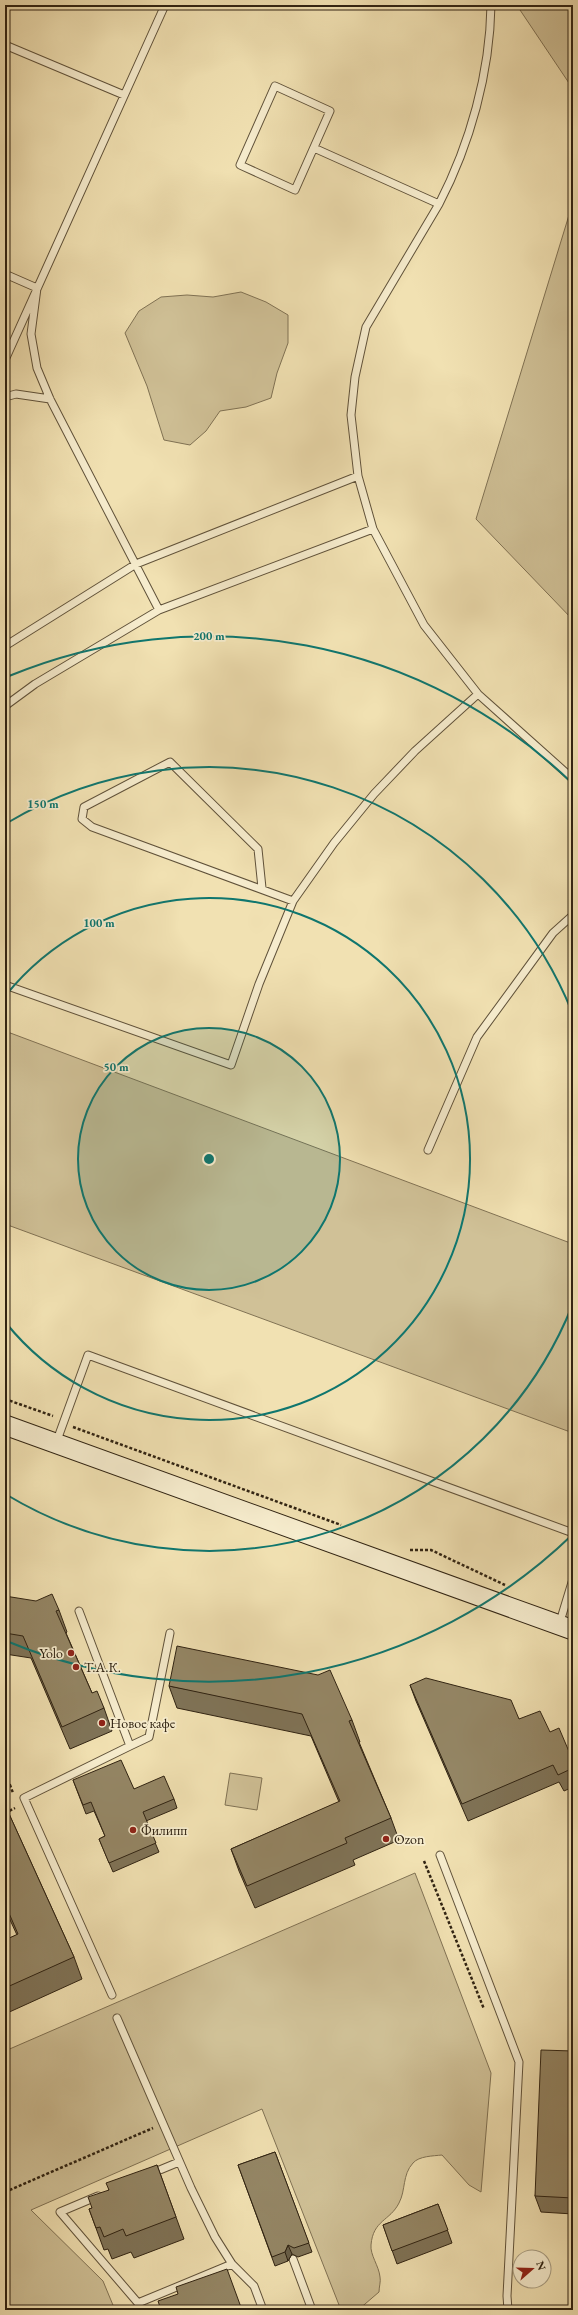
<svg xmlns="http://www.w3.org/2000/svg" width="578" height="2315" font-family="'EB Garamond',serif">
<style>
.green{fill:#d0c197;stroke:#807254}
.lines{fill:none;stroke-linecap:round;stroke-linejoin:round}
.lane-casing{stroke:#60523a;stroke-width:9}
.secondary-casing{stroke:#302312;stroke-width:21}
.path{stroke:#302312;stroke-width:2.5;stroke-dasharray:3 2;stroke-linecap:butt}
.lane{stroke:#f6eccd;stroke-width:7}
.secondary{stroke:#f6eccd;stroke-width:19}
.wall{fill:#7f7357;stroke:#302312}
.shaded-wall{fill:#685e47;stroke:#302312}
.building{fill:#948665;stroke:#302312}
.ring{fill:none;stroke:#0f766e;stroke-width:2}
.poi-dot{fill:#8f2418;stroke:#f6eccd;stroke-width:1.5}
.labels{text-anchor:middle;stroke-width:3.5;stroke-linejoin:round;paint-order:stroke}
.poi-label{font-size:14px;fill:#302312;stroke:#f6eccd;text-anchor:start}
.centre{fill:#0f766e;stroke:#f6eccd;stroke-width:2}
.ring-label{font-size:12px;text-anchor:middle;font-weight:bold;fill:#0f766e;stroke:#f6eccd;stroke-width:3.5;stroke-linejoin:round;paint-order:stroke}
</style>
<rect width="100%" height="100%" fill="#f1e1b2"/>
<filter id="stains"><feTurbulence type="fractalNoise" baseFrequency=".005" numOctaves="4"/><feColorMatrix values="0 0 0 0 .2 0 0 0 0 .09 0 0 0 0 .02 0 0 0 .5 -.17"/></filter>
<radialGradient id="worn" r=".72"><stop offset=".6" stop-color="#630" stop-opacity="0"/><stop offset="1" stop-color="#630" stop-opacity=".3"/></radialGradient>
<path class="green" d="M519,5H573V89L518,7Z
M573,202V620L476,519Z
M241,292L266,302L288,315V343L277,373L271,398L246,407L220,411L206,431L190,445L164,440L147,386L125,333L139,311L161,297L187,295L213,297Z
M5,1031L573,1244V1433L5,1224Z
M230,1773L262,1778L257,1810L225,1805Z
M415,1873L491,2073L481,2192L469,2185L442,2155C433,2156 419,2156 413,2163C402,2175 406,2190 399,2203C390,2221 373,2220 371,2245C370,2255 379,2266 380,2277C381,2281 379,2287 379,2292L358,2310H341L262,2109L31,2210L103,2281L115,2310H5V2051Z"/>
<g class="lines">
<g class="lane-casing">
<path id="lane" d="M491,5C490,73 470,144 439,204L366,327L355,377L351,415L358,476L373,529L424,625L478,694L573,779
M5,45L124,95
M275,86L330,111L295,190L240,165Z
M314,148L439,204
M5,274L37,288L31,334L37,368L50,399L159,610
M5,360L165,5
M5,397L16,394L50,399
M5,646L136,564L358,476
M5,706L35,684L159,610L373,529
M262,888L258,849L170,762L84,807L82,819L92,827L293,901
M5,985L231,1065L259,984L293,901L334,843L374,794L415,751L478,694
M428,1150L477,1037L553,933L573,915
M56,1443L88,1355L573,1533
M79,1611L130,1746L149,1737L170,1633
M559,1625L573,1579
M440,1855L519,2062L507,2296L508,2310
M112,1995L24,1798L130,1746
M117,2018L191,2188L215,2237L232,2264L254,2286L263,2310
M150,2174L179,2162
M98,2196L60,2212L138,2303L141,2310
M293,2259L312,2310
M138,2303L232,2264"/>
</g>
<g class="secondary-casing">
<path id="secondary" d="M5,1425L573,1630"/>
</g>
<path class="path" d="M5,1399L53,1416
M73,1427L341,1525
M410,1550H431L505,1585
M5,1787L10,1785L13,1793
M5,1813L15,1808
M424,1861L484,2009
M5,2192L153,2128"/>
<use href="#lane" class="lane"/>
<use href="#secondary" class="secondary"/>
</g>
<path class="wall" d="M5,1596L59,1610L67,1632L66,1633L92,1693L104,1708L112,1731L70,1749L31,1658L5,1654Z
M410,1685L519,1719L550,1732L573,1761V1787L564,1791L559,1782L468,1821L416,1701Z
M169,1686L352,1720L360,1742H359L391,1818L399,1840L353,1860L355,1865L255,1908L239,1871L231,1849L339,1802L311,1736L177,1708Z
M73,1780L134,1789L174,1799L177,1808L146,1821L159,1852L113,1872L99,1839L105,1836L94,1811L86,1814Z
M5,1805L74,1957L82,1979L5,2014V1940L17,1935L5,1909Z
M573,2051V2214L541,2212L535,2196Z
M275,2152L312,2252L298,2257L292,2254L288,2261L275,2266L238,2165Z
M157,2165L184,2239L134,2258L131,2252L112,2259L108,2249L104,2250L89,2209L92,2208L108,2190Z
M438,2204L452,2243L397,2264L383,2225Z"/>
<path class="shaded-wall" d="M288,2245L292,2254L288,2261L285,2252Z"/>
<path class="building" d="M52,1594L59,1610L56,1611L92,1693L97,1691L104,1708L62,1727L23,1636L5,1633V1596L36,1601Z
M177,1646L318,1675L330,1670L352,1720L349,1721L391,1818L345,1838L347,1843L247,1886L231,1849L340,1801L302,1714L169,1686Z
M426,1678L511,1700L519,1719L540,1711L550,1732L559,1728L573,1761V1768L558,1775L553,1765L462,1804L410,1685Z
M121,1760L134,1789L164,1776L174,1799L143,1812L156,1843L109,1863L99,1839L105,1836L91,1802L83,1805L73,1780Z
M5,1805L74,1957L5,1988V1940L18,1934L5,1904Z
M541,2050L573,2051V2198L535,2196Z
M275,2152L309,2243L294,2248L288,2245L285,2252L272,2257L238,2165Z
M157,2165L176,2217L126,2236L123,2229L104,2237L100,2227L96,2228L89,2209L92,2208L88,2197L109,2190L106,2183Z
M438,2204L448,2230L392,2251L383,2225Z
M227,2269L242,2310H161L158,2301L178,2294L176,2287Z"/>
<circle cx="209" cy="1159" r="131" fill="#0f766e" fill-opacity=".12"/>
<g class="ring">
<circle cx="209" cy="1159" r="131"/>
<path d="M6 995A261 261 0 1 1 6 1323"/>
<path d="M572 1306A392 392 0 0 1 7 1495M7 823A392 392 0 0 1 572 1012"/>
<path d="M572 1535A523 523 0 0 1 9 1642M9 676A523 523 0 0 1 572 783"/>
</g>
<g class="poi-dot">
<circle cx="71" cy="1653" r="4"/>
<circle cx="76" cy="1667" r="4"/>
<circle cx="102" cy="1723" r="4"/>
<circle cx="133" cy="1830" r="4"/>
<circle cx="386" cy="1839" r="4"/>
</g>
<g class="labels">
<g class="poi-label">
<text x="63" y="1658" text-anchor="end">Yolo</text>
<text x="84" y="1672">Т.А.К.</text>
<text x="110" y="1728">Новое кафе</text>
<text x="141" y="1835">Филипп</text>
<text x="394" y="1844">Ozon</text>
</g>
</g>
<circle cx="209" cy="1159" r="6" class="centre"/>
<g class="ring-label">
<text x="209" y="640">200 m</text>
<text x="43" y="808">150 m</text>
<text x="99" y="927">100 m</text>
<text x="116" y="1071">50 m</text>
</g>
<rect width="578" height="2315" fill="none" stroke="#f1e1b2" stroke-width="20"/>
<rect x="6" y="6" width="566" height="2303" fill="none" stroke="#302312" stroke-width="2"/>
<rect x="10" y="10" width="558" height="2295" fill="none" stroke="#302312"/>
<g transform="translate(532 2269) rotate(70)"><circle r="19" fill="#f6eccd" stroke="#a79c82"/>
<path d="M0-3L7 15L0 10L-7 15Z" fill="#8f2418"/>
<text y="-6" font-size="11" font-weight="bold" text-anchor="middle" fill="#302312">N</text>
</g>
<rect width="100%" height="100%" filter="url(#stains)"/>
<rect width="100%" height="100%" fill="url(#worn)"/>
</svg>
